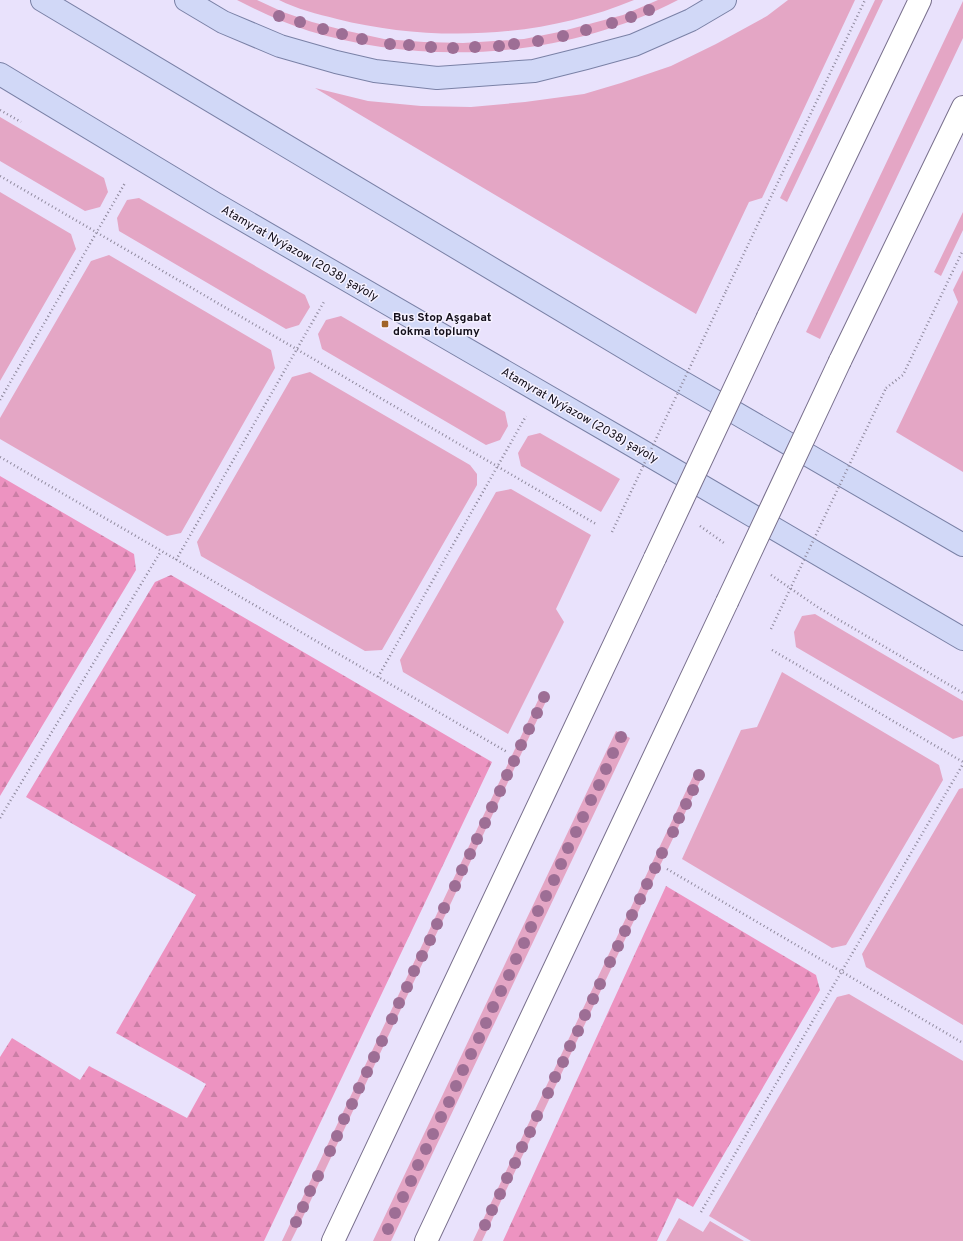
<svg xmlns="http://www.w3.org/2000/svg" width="963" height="1241" font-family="Overpass,sans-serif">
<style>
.green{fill:#e4a6c5}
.forest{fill:url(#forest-firs)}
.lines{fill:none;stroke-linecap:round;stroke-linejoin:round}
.street-casing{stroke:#786f8c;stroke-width:24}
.primary-casing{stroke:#7a81a6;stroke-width:24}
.path{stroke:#8f899d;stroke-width:2.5;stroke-dasharray:1 3;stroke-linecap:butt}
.street{stroke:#fff;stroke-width:22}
.primary{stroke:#d1d8f7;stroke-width:22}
.street-bridge-casing{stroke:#786f8c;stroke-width:24;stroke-linecap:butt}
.path-bridge{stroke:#8f899d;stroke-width:2.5;stroke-dasharray:1 3;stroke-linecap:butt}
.street-bridge{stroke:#fff;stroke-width:22}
.tree{fill:#9d6e95}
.poi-dot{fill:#a16528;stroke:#f5f1ff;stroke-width:1.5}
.labels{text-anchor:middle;stroke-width:3;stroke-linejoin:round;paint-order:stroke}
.street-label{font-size:12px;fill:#130f1a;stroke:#f5f1ff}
.poi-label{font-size:12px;font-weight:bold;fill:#130f1a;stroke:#f5f1ff;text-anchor:start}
</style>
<defs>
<pattern id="forest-firs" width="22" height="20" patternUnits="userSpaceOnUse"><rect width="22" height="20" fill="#ed93c1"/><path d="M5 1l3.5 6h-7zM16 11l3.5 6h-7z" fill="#ca7ea5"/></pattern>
</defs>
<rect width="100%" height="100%" fill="#e9e2fc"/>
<path class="green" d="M237,0H257L283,12L312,22L343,30L384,39L424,42L463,43L524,39L559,32L623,15L658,0H678C566,58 429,67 309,31C284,23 260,12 237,0Z
M279,0H634C543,38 432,43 337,19C317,14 297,9 279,0Z
M788,0H855L762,198L749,202L696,314L315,88L368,101L421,106L471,107L525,102L584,94L621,83L671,66L716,44L767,16Z
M875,0H883L787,202L780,198Z
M963,1V38L820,339L806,332Z
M0,117L104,178L108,192L100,207L85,211L0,161Z
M0,192L71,234L76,249L0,381Z
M139,198L305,295L310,307L299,325L286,329L119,231L117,218L127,200Z
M963,212V230L941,276L934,272Z
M109,255L271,350L275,368L181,533L167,536L0,439V418L91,261Z
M963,270V472L896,432L958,302L953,290Z
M341,316L505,412L508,426L500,440L486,445L322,349L318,334L326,320Z
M310,372L470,465L477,474V485L382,650L365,651L201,556L197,542L292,377Z
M540,433L620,479L601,512L521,466L518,453L528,436Z
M511,489L591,535L556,609L564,622L508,734L403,672L400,660L496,492Z
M815,614L963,701V736L953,739L796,647L794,632L802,616Z
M782,672L939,765L943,780L846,945L832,948L682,859L741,730L757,727Z
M541,694L548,697L302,1219L291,1241H282Z
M616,731L630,738L393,1237L391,1241H373Z
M696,770L704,773L482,1241H473Z
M963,788V1025L866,967L862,954L959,789Z
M849,994L963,1061V1241H751L709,1216L837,997Z
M679,1218L703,1232L710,1221L744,1241H666Z"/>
<path class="forest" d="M0,476L134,554L136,570L0,796Z
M171,575L492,762L264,1241H0V1057L12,1038L80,1080L89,1066L187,1118L206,1084L116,1033L196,895L26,797L155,582Z
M666,886L816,975L820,990L693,1207L677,1198L657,1241H503Z"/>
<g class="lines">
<g class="street-casing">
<path id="street" d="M768,317L920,0
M840,361L963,107
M333,1241L655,558
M426,1241L727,602"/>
</g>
<g class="primary-casing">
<path id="primary" d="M42,0L665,372L963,545
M186,0L223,22L280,46L336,62L375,71L437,78L534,71L586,58L634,45L691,20L725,0
M0,74L214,203L630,444L963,639"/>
</g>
<path class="path" d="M0,110L21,122
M0,176L596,524
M726,291L865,0
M886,388L903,375L963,250
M0,400L125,183
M0,457L507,752
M700,526L724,543
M176,560L325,300
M771,575L819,608L963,693
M772,650L963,762
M378,677L526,416
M0,818L161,551
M667,869L963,1043
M701,1212L963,764"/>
<use href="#street" class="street"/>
<use href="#primary" class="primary"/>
<g class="street-bridge-casing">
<path id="street-bridge" d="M655,558L768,317
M727,602L840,361"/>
</g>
<path class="path-bridge" d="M612,532L726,291
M771,629L886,388"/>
<use href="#street-bridge" class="street-bridge"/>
</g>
<g class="tree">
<circle cx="649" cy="10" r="6"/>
<circle cx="279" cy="16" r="6"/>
<circle cx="631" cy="17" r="6"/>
<circle cx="300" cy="22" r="6"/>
<circle cx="612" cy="23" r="6"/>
<circle cx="323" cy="29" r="6"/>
<circle cx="586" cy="30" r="6"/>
<circle cx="342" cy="34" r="6"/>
<circle cx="563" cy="36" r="6"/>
<circle cx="362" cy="39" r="6"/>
<circle cx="538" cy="41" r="6"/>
<circle cx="390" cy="44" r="6"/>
<circle cx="514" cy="44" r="6"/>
<circle cx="409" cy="45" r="6"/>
<circle cx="499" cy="46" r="6"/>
<circle cx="431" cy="47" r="6"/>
<circle cx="475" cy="47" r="6"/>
<circle cx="453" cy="48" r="6"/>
<circle cx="544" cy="697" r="6"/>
<circle cx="537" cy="713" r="6"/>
<circle cx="529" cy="729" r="6"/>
<circle cx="621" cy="737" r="6"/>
<circle cx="521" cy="745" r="6"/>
<circle cx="613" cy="753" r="6"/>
<circle cx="514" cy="761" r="6"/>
<circle cx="606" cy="769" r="6"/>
<circle cx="507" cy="775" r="6"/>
<circle cx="699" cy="775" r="6"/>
<circle cx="599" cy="785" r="6"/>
<circle cx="693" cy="790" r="6"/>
<circle cx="500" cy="791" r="6"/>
<circle cx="591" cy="800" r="6"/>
<circle cx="686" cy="804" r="6"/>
<circle cx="492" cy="807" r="6"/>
<circle cx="583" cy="817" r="6"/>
<circle cx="679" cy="818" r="6"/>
<circle cx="485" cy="823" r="6"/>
<circle cx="576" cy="832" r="6"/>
<circle cx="673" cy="832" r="6"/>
<circle cx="477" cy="839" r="6"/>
<circle cx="568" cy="848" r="6"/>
<circle cx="662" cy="853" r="6"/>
<circle cx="470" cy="854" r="6"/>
<circle cx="561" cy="864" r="6"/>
<circle cx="655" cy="868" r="6"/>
<circle cx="462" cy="870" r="6"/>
<circle cx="554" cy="880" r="6"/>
<circle cx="647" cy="884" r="6"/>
<circle cx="455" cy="886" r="6"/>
<circle cx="546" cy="896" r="6"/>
<circle cx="640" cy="899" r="6"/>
<circle cx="444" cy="908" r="6"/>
<circle cx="538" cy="911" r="6"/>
<circle cx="632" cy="915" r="6"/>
<circle cx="437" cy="924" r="6"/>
<circle cx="531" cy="927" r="6"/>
<circle cx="625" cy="931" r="6"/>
<circle cx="430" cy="940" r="6"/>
<circle cx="524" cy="943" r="6"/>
<circle cx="618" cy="946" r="6"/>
<circle cx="422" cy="956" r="6"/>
<circle cx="516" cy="959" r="6"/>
<circle cx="610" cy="962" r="6"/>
<circle cx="414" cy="971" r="6"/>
<circle cx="509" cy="975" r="6"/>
<circle cx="600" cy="984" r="6"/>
<circle cx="407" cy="987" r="6"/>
<circle cx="501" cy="991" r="6"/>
<circle cx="593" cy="999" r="6"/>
<circle cx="399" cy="1003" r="6"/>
<circle cx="493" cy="1007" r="6"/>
<circle cx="585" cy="1015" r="6"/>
<circle cx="392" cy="1019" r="6"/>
<circle cx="486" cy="1023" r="6"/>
<circle cx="578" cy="1031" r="6"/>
<circle cx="479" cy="1038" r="6"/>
<circle cx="382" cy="1041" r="6"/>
<circle cx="570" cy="1046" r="6"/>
<circle cx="471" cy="1054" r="6"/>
<circle cx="374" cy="1057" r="6"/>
<circle cx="563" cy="1062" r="6"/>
<circle cx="463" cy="1070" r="6"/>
<circle cx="367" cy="1072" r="6"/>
<circle cx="555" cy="1077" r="6"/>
<circle cx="456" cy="1086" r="6"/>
<circle cx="359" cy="1088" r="6"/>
<circle cx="548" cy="1093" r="6"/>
<circle cx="449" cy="1102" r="6"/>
<circle cx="352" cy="1104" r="6"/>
<circle cx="537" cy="1116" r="6"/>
<circle cx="441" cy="1117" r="6"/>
<circle cx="344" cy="1119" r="6"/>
<circle cx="530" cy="1132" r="6"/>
<circle cx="433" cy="1134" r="6"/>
<circle cx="337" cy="1136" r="6"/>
<circle cx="522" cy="1147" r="6"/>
<circle cx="426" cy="1149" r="6"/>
<circle cx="330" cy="1151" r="6"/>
<circle cx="515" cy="1163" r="6"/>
<circle cx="418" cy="1165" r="6"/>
<circle cx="318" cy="1176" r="6"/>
<circle cx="507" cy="1178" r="6"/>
<circle cx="411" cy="1181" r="6"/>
<circle cx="310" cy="1191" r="6"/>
<circle cx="500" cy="1194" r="6"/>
<circle cx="403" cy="1197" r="6"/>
<circle cx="303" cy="1207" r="6"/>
<circle cx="492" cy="1210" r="6"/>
<circle cx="395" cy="1213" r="6"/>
<circle cx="296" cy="1222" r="6"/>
<circle cx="485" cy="1225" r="6"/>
<circle cx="388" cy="1229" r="6"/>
</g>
<rect class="poi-dot" x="381" y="320" width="8" height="8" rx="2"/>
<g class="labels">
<g class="street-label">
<text transform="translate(300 253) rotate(30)" y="4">Atamyrat Nyýazow (2038) şaýoly</text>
<text transform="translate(580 415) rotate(30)" y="4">Atamyrat Nyýazow (2038) şaýoly</text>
</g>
<g class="poi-label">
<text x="393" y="321">Bus Stop Aşgabat<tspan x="393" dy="14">dokma toplumy</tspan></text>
</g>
</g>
</svg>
